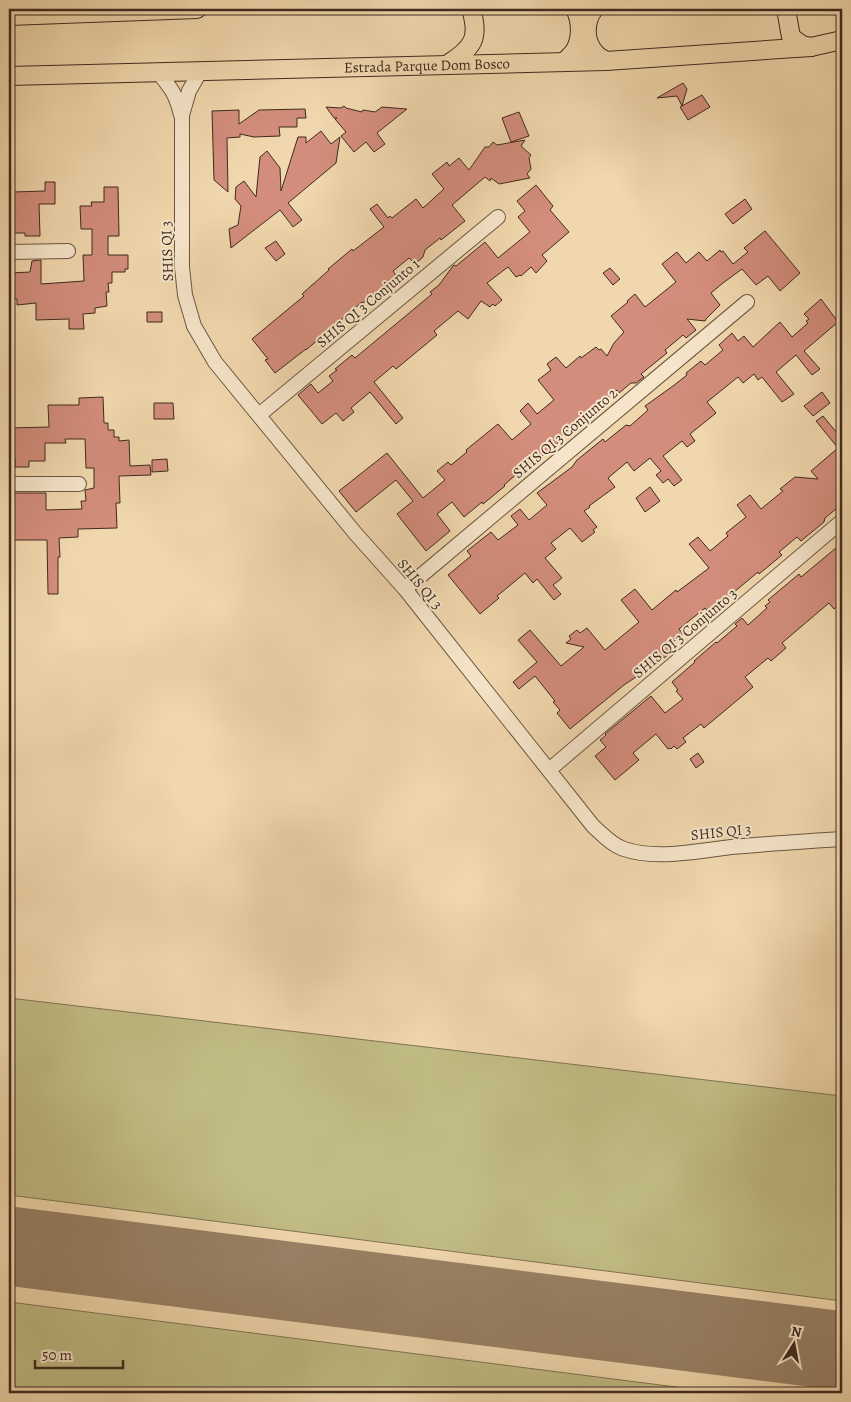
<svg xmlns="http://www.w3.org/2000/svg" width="851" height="1402" font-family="Alegreya,serif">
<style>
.green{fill:#c1bc85;stroke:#807452}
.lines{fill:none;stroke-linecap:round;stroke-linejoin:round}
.runway{stroke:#988166;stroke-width:79}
.building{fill:#d38d7c;stroke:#3e2b1f}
.minor-casing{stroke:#6b5642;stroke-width:16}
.major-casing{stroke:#3e2b1f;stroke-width:20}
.minor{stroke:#f6e5ca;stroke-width:14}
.major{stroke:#f1d7ad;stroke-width:18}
.labels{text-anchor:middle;stroke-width:4;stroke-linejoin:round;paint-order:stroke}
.street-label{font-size:15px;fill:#3e2b1f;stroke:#f6e5ca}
</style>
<rect width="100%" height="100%" fill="#f1d7ad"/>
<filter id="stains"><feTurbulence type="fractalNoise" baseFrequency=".004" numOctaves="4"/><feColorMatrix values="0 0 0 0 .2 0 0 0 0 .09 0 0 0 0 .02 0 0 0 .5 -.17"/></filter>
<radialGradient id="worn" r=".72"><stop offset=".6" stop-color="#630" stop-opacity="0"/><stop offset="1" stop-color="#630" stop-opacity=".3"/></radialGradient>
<path class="green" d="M9,998L842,1096V1301L9,1195Z
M9,1302L723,1393H9Z"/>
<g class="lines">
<path class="runway" d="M9,1246L842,1351"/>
</g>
<path class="building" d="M683,83L687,89L682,106L677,96L657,98Z
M702,95L710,107L688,120L680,107Z
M344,106L346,108L362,112L363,110L375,112L382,107L407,109L377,133L385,144L374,152L366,142L354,152L341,136L346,132L335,119L337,118H334L326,107L341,108Z
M305,109L306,118H297V127H279L280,136L254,137L240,134V137L227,138L228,192L214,180L212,111L239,110V124L259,110Z
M519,112L529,136L511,142L502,118Z
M321,131L331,144L340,137L336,163L288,203L302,220L293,227L280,210L231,248L229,229L238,225L241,206L235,199L236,187L244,181L256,197L260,157L267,151L280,168L281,191L298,137H306V143Z
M525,140L521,146L531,155L529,158L531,169L527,174L530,178L499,184L491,178L490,181L485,177L452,205L465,221L441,240L440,238L425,250L423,257L415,264L409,258L393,271L397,277L363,303L362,302L306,350V349L275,373L265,360L268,359L252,339L304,296L302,294L329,270L328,269L352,249L353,251L384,227L370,209L377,204L388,218L390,216L392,218L416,199L423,208L444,189L432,174L447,162L449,166L459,158L469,170L485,147H489L493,142L497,145Z
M45,182H55V204H39L40,236H25V233H12V223H9V195L13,192L45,191Z
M536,185L553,206L550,210L569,232L542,255L547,261L536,273L531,267L521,276L520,275L516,277L508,267L487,283L502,300L495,306L493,304L490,307L481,301L468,319L458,311L434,331L437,335L396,369L393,366L374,382L403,418L396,424L370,392L351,408L354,412L343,421L336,413L322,424L298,395L311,384L318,393L333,381L329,376L337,370L335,369L352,355L355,358L432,294L430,292L439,285L453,266L454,265L456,266L485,242L498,258L530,232L518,217L525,211L517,201Z
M104,187H118L119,236H108V255H128V269H125V272H112V283H108L109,292H106L107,306L95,308V313L83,314L84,329H69V319L36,320V303L17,305V299H10V273L30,272L32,261L41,260V284L84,281L83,255H92V229H81L80,206H92L91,202H104Z
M745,199L752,209L733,224L725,214Z
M765,231L800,273L780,291L768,276L756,285L742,269L723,283L711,293L720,305L706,319L705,321L687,319L696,330L686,338L683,335L665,350L667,353L641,374L644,377L636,383H631L619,393L617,390L557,439L559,442L520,474L519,472L504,485L505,486L483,504L482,502L464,517L452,502L437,514L450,531L426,551L397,514L413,501L396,480L356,512L339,491L387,453L423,498L445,480L437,471L448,462L451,465L467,452L466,450L498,424L512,440L531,424L520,411L528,403L537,414L554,400L538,380L551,370L547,364L556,357L566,368L580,356L581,358L596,347L599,350L601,349L607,356L614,343L624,332L611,316L628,302L627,301L635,294L645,307L676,282L662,264L677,252L686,263L699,252L707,261L720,250L721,252L723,251L733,264L748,252L744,248Z
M276,241L285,254L276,261L265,248Z
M610,268L620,279L613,285L603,273Z
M821,299L838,322L804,351L820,369L812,375L796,355L776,372L794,394L782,402L762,377L758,380L754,374L743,383L738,377L707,402L716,413L690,434L695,441L687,447L682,441L663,456L682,480L674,486L668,479L663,483L656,475L661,471L650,458L634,471L627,462L608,478L615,487L589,506L590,507L584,511L597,527L593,530L595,532L582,542L570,528L551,543L556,549L545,558L562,578L553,585L561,594L554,600L537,579L533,583L525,573L497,596L499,598L480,614L448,575L471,556L467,551L491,532L498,540L518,525L511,516L520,509L529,520L547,505L537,493L572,467L577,460L603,439L605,442L626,425L630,426L648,410L645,406L673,386L687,375L686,373L701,361L705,365L723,350L719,345L732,333L738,341L744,336L753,347L780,322L792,337L808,323L806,321L809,319L804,314Z
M147,312H162V322H147Z
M822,392L830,403L813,416L804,406Z
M103,397L104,423H108V430H114V437H119V441L129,440L130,466L150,465L151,475L119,476L120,503H116L117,528L78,529V537L59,538L60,557H58V594H48L47,540H13L12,493H46V510L82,509L81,501H86L85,490L94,488V468H86L85,439H65L66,443H45V461H29V467H15V458H9V428L49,427L48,405H79V398Z
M154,403H173L174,419H154Z
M823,416L842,439V504L825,518L824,522L801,541L797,537L779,552L782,555L759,574L758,572L709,613L705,608L679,629L683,634L673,642L676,648L664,658L661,655L647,666L648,667L639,675L624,685L570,729L557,713L560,710L553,702L555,701L535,676L519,689L513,682L537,662L518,640L530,630L561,666L584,647L566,643L571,639L569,636L577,630L580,633L587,628L605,650L639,622L621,600L635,589L652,610L676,590L677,592L709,568L689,544L698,537L710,551L728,536L726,533L746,517L737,505L750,495L761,509L783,491L780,489L795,477L818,479L811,471L838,448L816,421Z
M167,459L168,471L152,472V460Z
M650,487L660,501L645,512L636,498Z
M842,543V602L834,609L829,603L782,643L786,648L771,661L768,658L745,677L753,687L704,728L701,724L683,738L686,742L677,749L674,746L671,749L670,748L668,749L656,734L633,753L639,760L615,780L595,756L606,747L600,740L606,735L605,734L651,696L665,713L683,699L676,691L678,690L672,682L695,662L694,661L716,642L717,643L737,626L735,624L742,618L748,625L767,608L765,606L770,602L768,600L799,574L801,577Z
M698,753L704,762L696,768L690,759Z"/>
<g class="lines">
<g class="minor-casing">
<path id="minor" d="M201,70L189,91L182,115V267L185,295L194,326L215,362L355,533L405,589L593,826C602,834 612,845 624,849C656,860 697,851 731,847C768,844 805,841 842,839
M157,71C171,88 176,94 181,115
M9,252L68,251
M259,415L498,217
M9,484H79
M405,589L747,302
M549,770L842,521"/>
</g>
<g class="major-casing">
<g id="major">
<path d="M594,9C584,22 584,42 596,54C599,57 603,59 606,61"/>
<path d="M786,9L791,37L802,45L811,47"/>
<path d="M9,16L197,9"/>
<path d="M564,62C568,58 572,55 575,50C582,38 581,20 575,9"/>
<path d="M448,64C473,48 480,38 471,9"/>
<path id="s1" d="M9,76L606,61L811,47L842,40"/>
</g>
</g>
<use href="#minor" class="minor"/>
<use href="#major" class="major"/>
</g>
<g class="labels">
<g class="street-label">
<text dy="5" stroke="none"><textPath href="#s1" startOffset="418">Estrada Parque Dom Bosco</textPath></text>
<text transform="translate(167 251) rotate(-92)" y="5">SHIS QI 3</text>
<text transform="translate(368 303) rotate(-40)" y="5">SHIS QI 3 Conjunto 1</text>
<text transform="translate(565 433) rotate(-40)" y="5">SHIS QI 3 Conjunto 2</text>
<text transform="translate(420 584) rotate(50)" y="5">SHIS QI 3</text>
<text transform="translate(685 633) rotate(-40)" y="5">SHIS QI 3 Conjunto 3</text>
<text transform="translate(721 832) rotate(-6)" y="5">SHIS QI 3</text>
</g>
</g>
<rect width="851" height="1402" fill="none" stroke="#f1d7ad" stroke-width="30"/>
<rect x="10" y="10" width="831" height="1382" fill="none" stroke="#3e2b1f" stroke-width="2.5"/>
<rect x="15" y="15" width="821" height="1372" fill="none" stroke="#3e2b1f"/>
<g transform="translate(794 1344) rotate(11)" stroke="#f6e5ca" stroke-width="4" paint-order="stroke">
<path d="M0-4L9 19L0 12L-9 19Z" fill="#3e2b1f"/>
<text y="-8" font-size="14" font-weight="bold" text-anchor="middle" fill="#3e2b1f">N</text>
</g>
<path d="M35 1360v8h88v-8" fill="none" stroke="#3e2b1f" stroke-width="2.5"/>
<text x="42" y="1360" font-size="15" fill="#3e2b1f" stroke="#f6e5ca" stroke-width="4" paint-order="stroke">50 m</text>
<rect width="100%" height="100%" filter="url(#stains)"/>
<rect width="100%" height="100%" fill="url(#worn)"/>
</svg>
